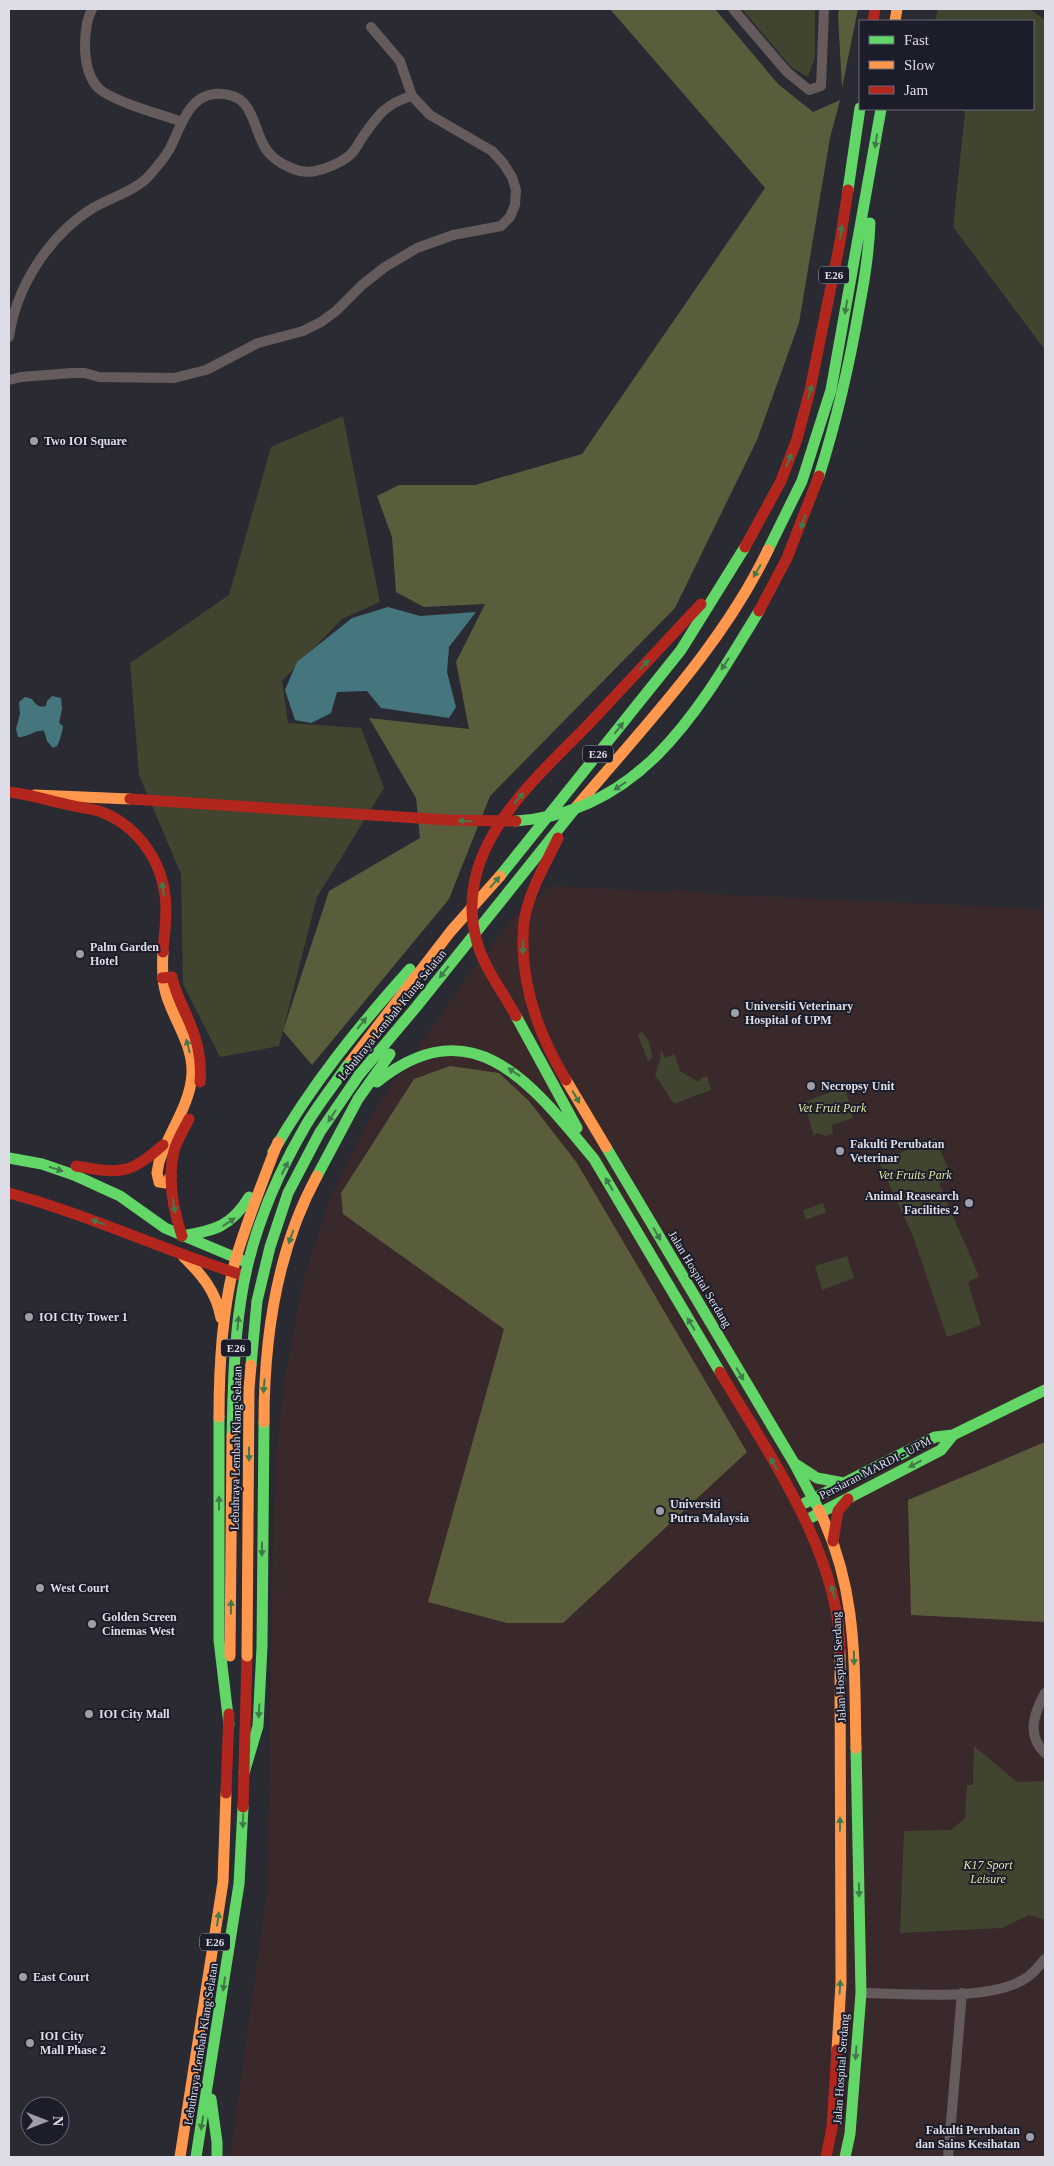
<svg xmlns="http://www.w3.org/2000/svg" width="1054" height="2166" font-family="Georgia,serif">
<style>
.education{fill:#3a292a}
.green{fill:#41442e}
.forest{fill:#5a5d3c}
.water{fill:#45767e}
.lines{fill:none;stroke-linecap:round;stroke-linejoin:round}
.street{stroke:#665b5c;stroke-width:10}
.fast{stroke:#63d668;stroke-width:11}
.slow{stroke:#ff974d;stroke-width:11}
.jam{stroke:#b3261e;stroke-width:11}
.fast-bridge{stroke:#63d668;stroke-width:11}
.slow-bridge{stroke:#ff974d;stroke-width:11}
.jam-bridge{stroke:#b3261e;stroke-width:11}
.oneway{fill:#407a4a}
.poi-dot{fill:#9e9ea8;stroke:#1c1d2b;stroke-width:2}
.labels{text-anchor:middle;stroke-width:4;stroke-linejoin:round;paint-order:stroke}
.shield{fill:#1c1d2b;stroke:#a2a3af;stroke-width:1}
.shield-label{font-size:11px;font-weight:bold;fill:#dcdde7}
.poi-label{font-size:12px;font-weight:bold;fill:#dcdde7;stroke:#1c1d2b;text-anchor:start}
.street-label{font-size:12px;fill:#dcdde7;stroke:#1c1d2b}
.park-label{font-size:12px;font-style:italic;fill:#dee6a2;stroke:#1c1d2b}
</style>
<rect width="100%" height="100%" fill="#2a2a32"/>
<path class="education" d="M552,886L672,892L673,889L711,894L1045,909V2157H230L268,1884L270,1703L275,1466L284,1384L302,1285L330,1197L372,1114L465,980L513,918Z"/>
<path class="green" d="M742,9H815V57L808,77L791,67Z
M938,9H1030L1045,20V350L953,227L965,112L962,109H1033V21H935Z
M343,416L380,602L342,619L282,681L288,723L361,728L384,788L317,897L279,1046L220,1057L183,984L181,874L139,775L130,663L229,595L271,447Z
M641,1032C649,1036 652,1050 652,1058L648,1061L638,1035Z
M661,1049L665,1058L674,1054L681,1072L699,1082L701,1078L707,1076L711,1090L674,1104L655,1075L660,1061Z
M845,1087L853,1118L832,1125L833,1133L826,1136L817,1133L814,1136L804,1102Z
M935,1138L952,1178L939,1184L979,1276L968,1282L981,1325L947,1337L913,1236L879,1162Z
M823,1203L826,1212L806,1220L803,1210Z
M847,1256L854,1278L822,1290L815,1266Z
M974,1746L1017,1782L1045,1781V1920L1029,1915L1002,1928L900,1933L904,1831L951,1830L965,1818L967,1785H973Z"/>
<path class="forest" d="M610,9H715L778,84L813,112L840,100L830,138L799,323L757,440L675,608L490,796L449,899L312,1065L283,1031L329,891L420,838L416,798L369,718L469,729L456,662L485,604L424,607L396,592L392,537L377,496L399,485H475L582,454L765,188Z
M839,9H858L842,88L838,15Z
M450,1066L499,1073L529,1101L577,1163L747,1452L563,1623H507L428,1602L504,1329L343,1214L341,1193L414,1079Z
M1045,1442V1622L911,1615L908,1500Z"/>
<path class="water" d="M388,607L420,616L476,612L449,647L447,672L456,707L449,718L381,708L367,691L337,692L331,713L311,723L295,720L285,690L297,662L352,618Z
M52,696L61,698L62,709L59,723L63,726C63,729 59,744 57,746L53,748L47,741L44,731C35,729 28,738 18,737L16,729L20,714L19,702L25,697L32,699C36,705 39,708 46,706L47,701Z"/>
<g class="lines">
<path class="street" d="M92,9C86,20 85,34 85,46C85,62 89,82 102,91C121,104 160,114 182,122
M733,9L787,72L809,90L821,86L824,9
M9,337C16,287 49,235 93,208C110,198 134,191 148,177C156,168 163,160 169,150C180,130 187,97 214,94C253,91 251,122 264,146C269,155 279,163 289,167C297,171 306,173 315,171C326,169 340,163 349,156C355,151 358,144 362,138C377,116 386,103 412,96
M9,380L21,377L72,373H85L99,377L174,378L206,370L258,343L303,331L321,322L336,311L362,285L385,267L417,248L453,235L501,226L510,217L515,205L516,190L512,177L503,163L492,151L430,115L412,96L400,61L371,27
M1045,1693C1034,1713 1026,1735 1045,1753
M861,1993C905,1993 993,2003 1029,1976C1035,1971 1040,1965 1045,1959
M948,2157L962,1993"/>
<path class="fast" d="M848,190L860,108
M819,476C837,419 850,362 860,303C865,277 869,250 870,223
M768,550L802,481L831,390L881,109
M500,876L681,650L745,547
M516,1016L577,1128
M359,1075L417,1006L577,806
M377,1082C474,1004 534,1087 594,1159
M606,1147L794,1463L819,1510
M273,1152C311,1085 359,1026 410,969
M9,1158L42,1164L74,1175L120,1196L165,1228L246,1262
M594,1159L720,1372
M317,1176L358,1099L390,1054
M182,1236C214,1231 232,1226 249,1197
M219,1417V1640L229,1725
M794,1463L817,1478L844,1483
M805,1503L935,1437L953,1435L1045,1390
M812,1517L941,1450L953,1435
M244,1773L258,1726L262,1647L264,1422
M211,2099L217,2142V2157
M196,2157L239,1884L243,1807
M845,2157L850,2134L861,1993L856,1748"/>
<path class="slow" d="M895,21L897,9
M35,795L130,799
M577,806C645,725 722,646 768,550
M163,952C162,967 162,980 166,994C174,1021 193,1044 192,1073C191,1104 168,1133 159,1162L157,1173L159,1182L166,1183L171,1176
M347,1066L451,931L500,876
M566,1080L606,1147
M183,1256C202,1275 216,1291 221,1318
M219,1417C219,1365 222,1308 236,1258C248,1218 263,1180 278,1142
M264,1422C264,1338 276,1251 317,1176
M819,1510C858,1589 854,1662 856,1748
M837,2050L841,1983L840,1651
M180,2157L223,1882L226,1793"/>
<path class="jam" d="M873,21L875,9
M745,547L781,481L797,439L810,390L840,242L848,190
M587,726L701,604
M9,792C29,794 46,800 65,804C76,807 88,808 99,811C135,824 160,857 165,895C168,914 164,933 163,952
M558,838C546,863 531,888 525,916C523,925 523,936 523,946C524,995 541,1039 566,1080
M162,978L172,977C175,993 183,1006 189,1021C198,1041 202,1060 200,1082
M76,1166C119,1174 129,1175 163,1145
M9,1193C89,1215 163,1250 242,1275
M182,1236C173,1209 167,1179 174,1151C177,1140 184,1129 189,1119
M720,1372C768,1453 840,1554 840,1651
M833,1541L838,1511L848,1499
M226,1793L229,1714
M243,1807L247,1656
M826,2157L832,2128L837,2050"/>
<path class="fast-bridge" d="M516,821C642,813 700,708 759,611
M251,1365L257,1301L270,1247L288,1193L320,1132L359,1075
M232,1436C233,1390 234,1344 241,1299C250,1239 275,1178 306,1125C318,1105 333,1086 347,1066"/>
<path class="slow-bridge" d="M230,1656L232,1436
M247,1656L249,1389L251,1365"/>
<path class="jam-bridge" d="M759,611L787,558L819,476
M130,799L447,820L516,821
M516,1016C503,992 484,968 477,942C451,851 530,784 587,726"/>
</g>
<defs><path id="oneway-solid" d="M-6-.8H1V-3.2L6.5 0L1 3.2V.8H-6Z" transform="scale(1.25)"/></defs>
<g class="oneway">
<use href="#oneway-solid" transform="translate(876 141) rotate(99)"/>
<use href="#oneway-solid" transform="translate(841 232) rotate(-81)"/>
<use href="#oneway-solid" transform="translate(846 307) rotate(100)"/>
<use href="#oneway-solid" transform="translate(810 392) rotate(-76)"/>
<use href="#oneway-solid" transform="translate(789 460) rotate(-69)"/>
<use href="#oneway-solid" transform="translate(803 522) rotate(110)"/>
<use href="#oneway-solid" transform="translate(757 571) rotate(121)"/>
<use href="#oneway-solid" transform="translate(725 664) rotate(123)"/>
<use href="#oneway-solid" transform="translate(644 665) rotate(-47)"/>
<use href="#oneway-solid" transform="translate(619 728) rotate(-52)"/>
<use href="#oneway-solid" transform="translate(620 786) rotate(146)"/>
<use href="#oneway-solid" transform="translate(519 798) rotate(-50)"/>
<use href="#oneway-solid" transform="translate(465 821) rotate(-177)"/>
<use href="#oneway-solid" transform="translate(495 882) rotate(-49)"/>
<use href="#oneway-solid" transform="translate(163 889) rotate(-98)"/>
<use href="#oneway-solid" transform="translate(523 947) rotate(93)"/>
<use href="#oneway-solid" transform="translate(444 972) rotate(128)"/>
<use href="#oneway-solid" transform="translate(362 1023) rotate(-52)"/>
<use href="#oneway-solid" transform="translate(188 1046) rotate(-105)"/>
<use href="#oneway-solid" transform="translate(514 1072) rotate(-146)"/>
<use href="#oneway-solid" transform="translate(576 1097) rotate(60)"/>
<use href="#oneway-solid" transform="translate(332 1116) rotate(124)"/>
<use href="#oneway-solid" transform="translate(285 1168) rotate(-64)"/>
<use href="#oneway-solid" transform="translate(56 1169) rotate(18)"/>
<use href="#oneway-solid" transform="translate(609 1184) rotate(-121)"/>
<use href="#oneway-solid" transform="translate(174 1206) rotate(82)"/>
<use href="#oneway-solid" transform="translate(98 1222) rotate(-160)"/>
<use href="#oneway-solid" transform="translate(229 1222) rotate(-33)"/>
<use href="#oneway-solid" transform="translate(657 1234) rotate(59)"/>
<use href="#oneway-solid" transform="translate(291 1237) rotate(109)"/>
<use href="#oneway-solid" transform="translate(238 1323) rotate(-85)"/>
<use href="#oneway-solid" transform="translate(691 1324) rotate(-121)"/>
<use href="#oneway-solid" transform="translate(740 1374) rotate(59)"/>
<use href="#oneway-solid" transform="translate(264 1386) rotate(95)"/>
<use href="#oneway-solid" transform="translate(249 1454) rotate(90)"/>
<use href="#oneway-solid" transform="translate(774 1464) rotate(-121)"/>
<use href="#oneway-solid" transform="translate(915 1464) rotate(152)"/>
<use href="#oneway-solid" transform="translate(219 1503) rotate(-90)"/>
<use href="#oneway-solid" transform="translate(262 1549) rotate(90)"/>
<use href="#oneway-solid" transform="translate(833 1592) rotate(-104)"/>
<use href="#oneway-solid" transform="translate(231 1607) rotate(-89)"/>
<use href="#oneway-solid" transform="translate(854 1658) rotate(89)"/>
<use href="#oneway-solid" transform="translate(259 1711) rotate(93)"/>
<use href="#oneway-solid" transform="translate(243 1821) rotate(92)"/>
<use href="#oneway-solid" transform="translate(840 1824) rotate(-90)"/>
<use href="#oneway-solid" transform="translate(859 1890) rotate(89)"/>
<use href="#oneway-solid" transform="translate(218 1919) rotate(-82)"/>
<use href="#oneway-solid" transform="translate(224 1984) rotate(98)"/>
<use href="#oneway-solid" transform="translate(840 1987) rotate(-87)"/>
<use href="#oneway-solid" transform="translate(856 2053) rotate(94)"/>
<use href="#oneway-solid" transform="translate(202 2123) rotate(100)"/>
</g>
<g class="poi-dot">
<circle cx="34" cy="441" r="5"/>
<circle cx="80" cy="954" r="5"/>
<circle cx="735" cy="1013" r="5"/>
<circle cx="811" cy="1086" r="5"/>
<circle cx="840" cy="1151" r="5"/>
<circle cx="969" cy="1203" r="5"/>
<circle cx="29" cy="1317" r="5"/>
<circle cx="660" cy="1511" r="5"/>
<circle cx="40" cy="1588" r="5"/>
<circle cx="92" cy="1624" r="5"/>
<circle cx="89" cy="1714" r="5"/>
<circle cx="23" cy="1977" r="5"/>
<circle cx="30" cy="2043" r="5"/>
<circle cx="1030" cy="2137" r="5"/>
</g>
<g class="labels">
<g class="shield">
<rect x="819" y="266.5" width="30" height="17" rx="4"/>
<rect x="583" y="745.5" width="30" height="17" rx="4"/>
<rect x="221" y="1339.5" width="30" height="17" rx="4"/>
<rect x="200" y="1933.5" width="30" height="17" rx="4"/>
</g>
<g class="shield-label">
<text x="834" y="279">E26</text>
<text x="598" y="758">E26</text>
<text x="236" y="1352">E26</text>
<text x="215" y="1946">E26</text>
</g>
<g class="poi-label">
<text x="44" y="445">Two IOI Square</text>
<text x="90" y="951">Palm Garden<tspan x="90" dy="14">Hotel</tspan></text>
<text x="745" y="1010">Universiti Veterinary<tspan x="745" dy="14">Hospital of UPM</tspan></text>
<text x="821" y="1090">Necropsy Unit</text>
<text x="850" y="1148">Fakulti Perubatan<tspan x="850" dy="14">Veterinar</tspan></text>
<text x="959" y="1200" text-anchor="end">Animal Reasearch<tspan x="959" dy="14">Facilities 2</tspan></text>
<text x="39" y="1321">IOI CIty Tower 1</text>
<text x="670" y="1508">Universiti<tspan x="670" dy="14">Putra Malaysia</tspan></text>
<text x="50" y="1592">West Court</text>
<text x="102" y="1621">Golden Screen<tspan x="102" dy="14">Cinemas West</tspan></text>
<text x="99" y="1718">IOI City Mall</text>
<text x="33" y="1981">East Court</text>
<text x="40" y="2040">IOI City<tspan x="40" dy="14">Mall Phase 2</tspan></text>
<text x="1020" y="2134" text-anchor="end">Fakulti Perubatan<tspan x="1020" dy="14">dan Sains Kesihatan</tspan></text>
</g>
<g class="street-label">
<text transform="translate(392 1015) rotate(-51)" y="4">Lebuhraya Lembah Klang Selatan</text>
<text transform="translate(700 1279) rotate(59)" y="4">Jalan Hospital Serdang</text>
<text transform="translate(236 1448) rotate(-89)" y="4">Lebuhraya Lembah Klang Selatan</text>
<text transform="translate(875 1468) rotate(-27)" y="4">Persiaran MARDI - UPM</text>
<text transform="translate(839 1667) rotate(-93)" y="4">Jalan Hospital Serdang</text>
<text transform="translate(201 2044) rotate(-81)" y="4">Lebuhraya Lembah Klang Selatan</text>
<text transform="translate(841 2069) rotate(-86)" y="4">Jalan Hospital Serdang</text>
</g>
<g class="park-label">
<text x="832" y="1112">Vet Fruit Park</text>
<text x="915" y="1179">Vet Fruits Park</text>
<text x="988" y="1869">K17 Sport<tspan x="988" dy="14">Leisure</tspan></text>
</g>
</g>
<rect width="1054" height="2166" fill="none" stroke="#dcdde7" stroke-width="20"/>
<rect x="859" y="20" width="175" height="90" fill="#1c1d2b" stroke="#696a76"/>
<rect x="869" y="36" width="25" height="8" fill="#63d668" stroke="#696a76"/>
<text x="904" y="45" font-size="15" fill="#dcdde7">Fast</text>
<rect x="869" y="61" width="25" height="8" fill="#ff974d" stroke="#696a76"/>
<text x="904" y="70" font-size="15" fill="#dcdde7">Slow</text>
<rect x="869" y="86" width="25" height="8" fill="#b3261e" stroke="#696a76"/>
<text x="904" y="95" font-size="15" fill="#dcdde7">Jam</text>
<g transform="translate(45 2121) rotate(90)"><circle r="24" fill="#1c1d2b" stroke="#696a76"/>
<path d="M0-4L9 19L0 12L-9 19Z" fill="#9e9ea8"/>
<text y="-8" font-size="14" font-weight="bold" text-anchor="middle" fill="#dcdde7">N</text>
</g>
</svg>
